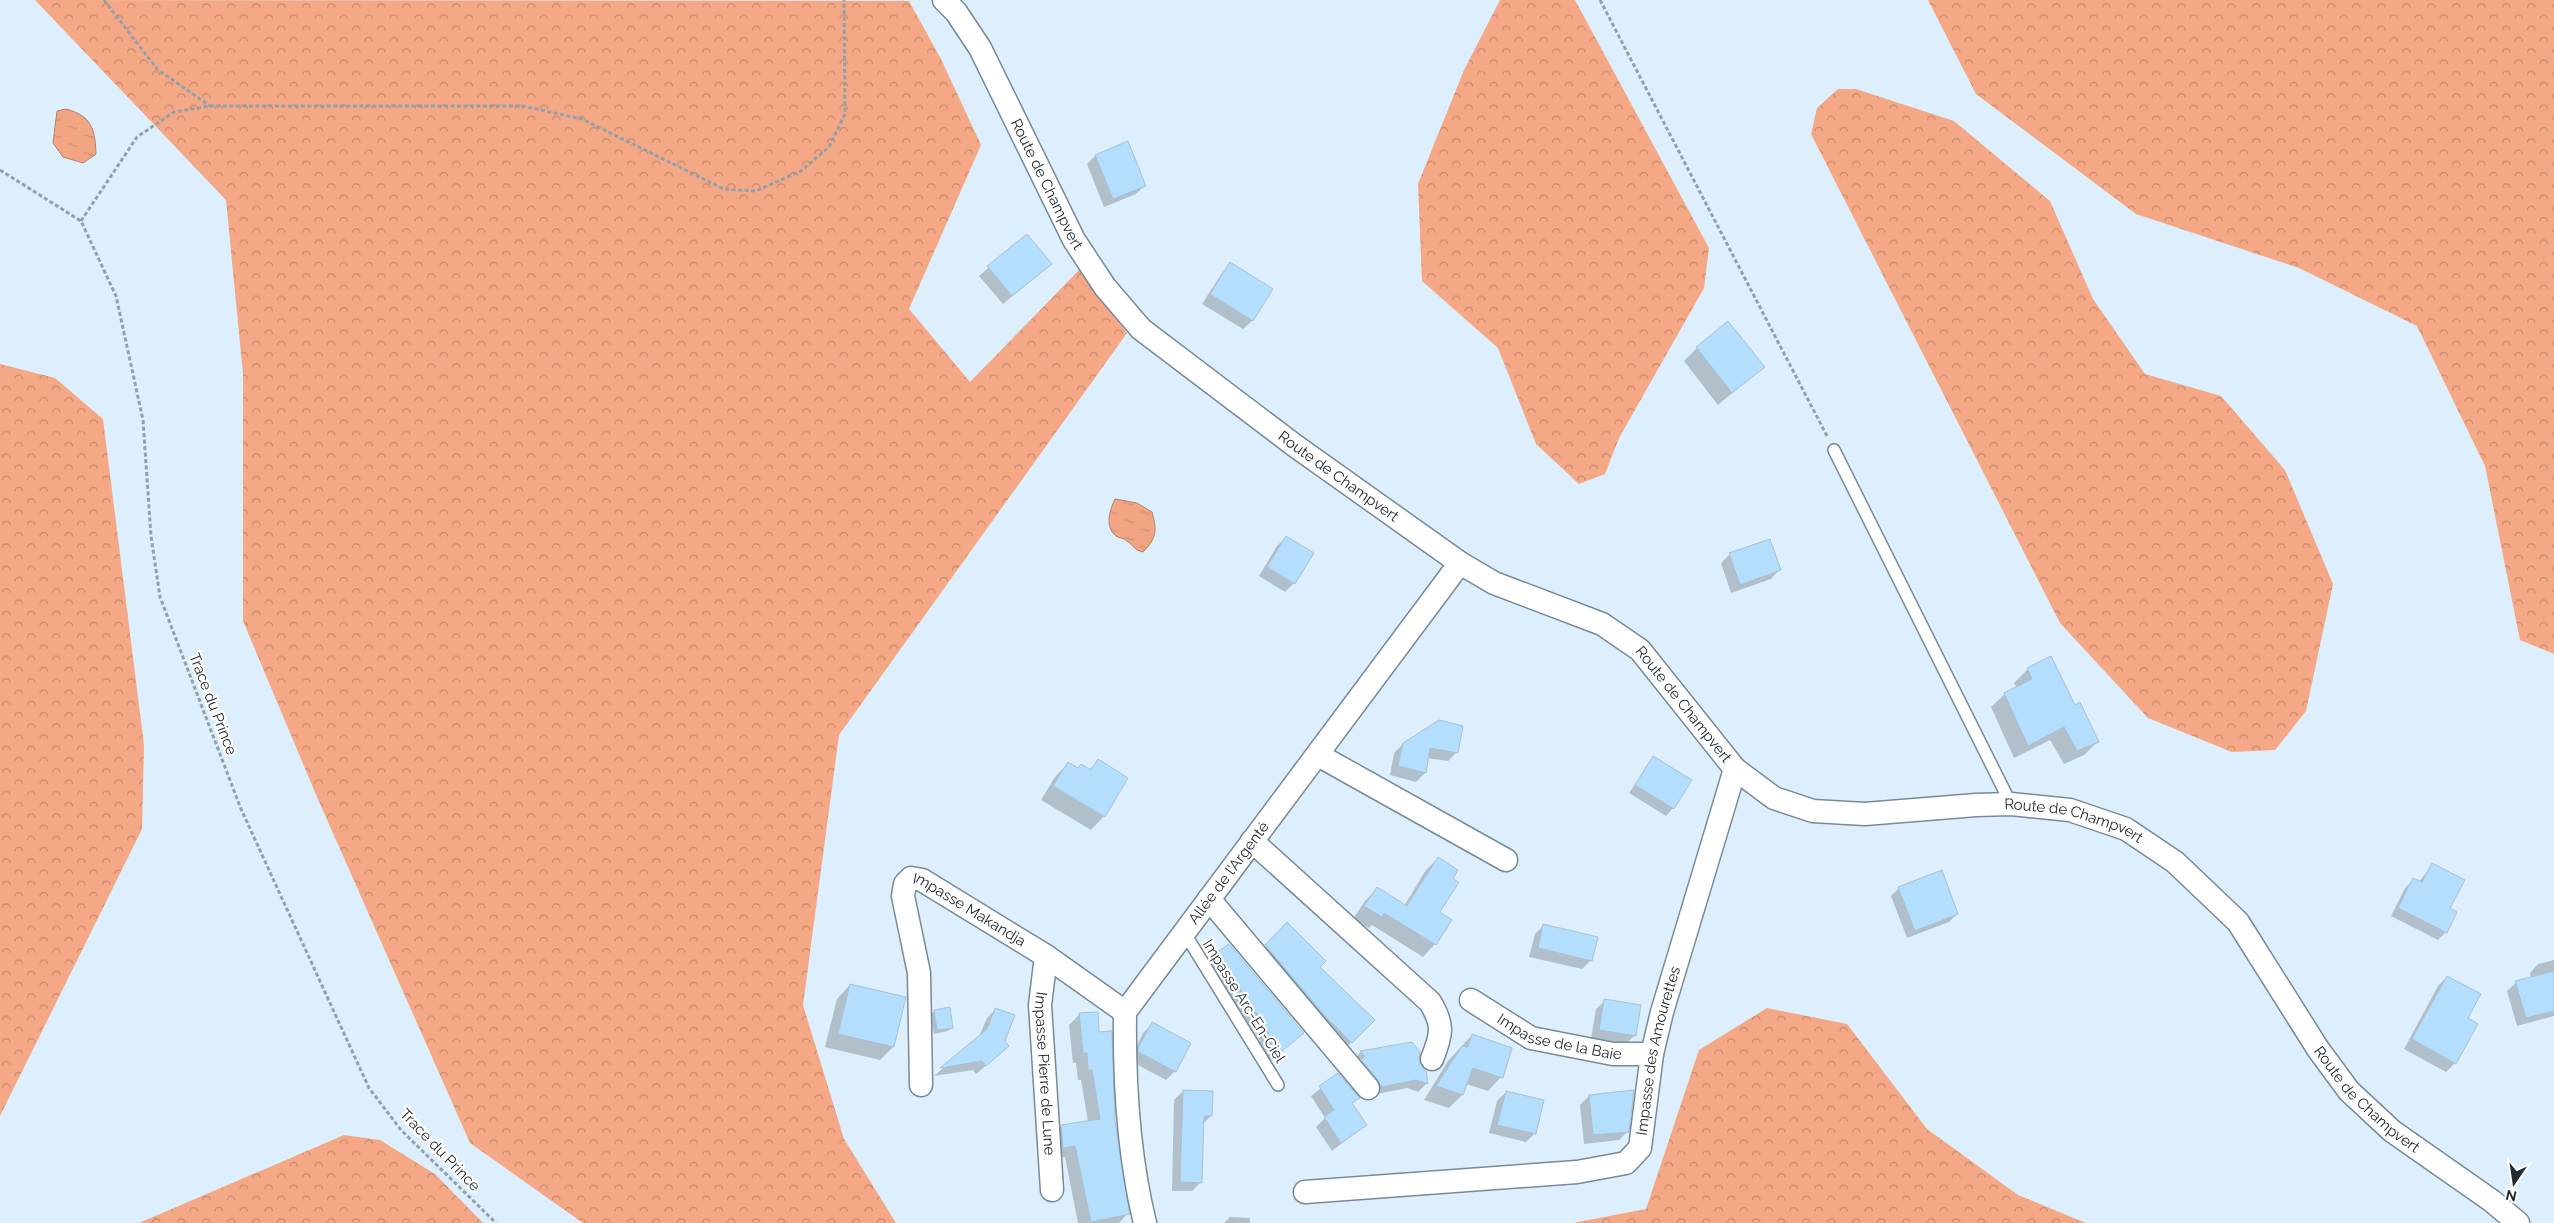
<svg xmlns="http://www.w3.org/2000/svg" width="2554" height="1223" font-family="Raleway,sans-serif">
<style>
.forest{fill:url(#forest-crowns)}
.water{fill:url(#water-ripples);stroke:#b4806a}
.shadow{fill:#0003;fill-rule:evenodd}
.building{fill:#b3defd;stroke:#abc0d0}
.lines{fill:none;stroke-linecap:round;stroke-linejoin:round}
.service-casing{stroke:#768a98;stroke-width:14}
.minor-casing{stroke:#768a98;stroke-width:25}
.path{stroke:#92a0aa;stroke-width:3;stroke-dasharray:4 2.5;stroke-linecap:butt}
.service{stroke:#fff;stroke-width:11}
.minor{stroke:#fff;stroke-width:22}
.labels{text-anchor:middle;stroke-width:4.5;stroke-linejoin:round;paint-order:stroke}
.street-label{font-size:15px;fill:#232b31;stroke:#fff}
</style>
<defs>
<pattern id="forest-crowns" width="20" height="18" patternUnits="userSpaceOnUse" patternTransform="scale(1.25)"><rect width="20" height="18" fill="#f5a885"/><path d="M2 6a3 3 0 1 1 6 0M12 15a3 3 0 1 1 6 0" fill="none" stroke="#c6896d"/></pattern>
<pattern id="water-ripples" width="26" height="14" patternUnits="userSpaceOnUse" patternTransform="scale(1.25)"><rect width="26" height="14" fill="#f2a582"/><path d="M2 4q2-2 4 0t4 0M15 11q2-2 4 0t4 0" fill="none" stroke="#cf8e71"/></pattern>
</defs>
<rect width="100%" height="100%" fill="#ddeffc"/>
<path class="forest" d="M35,0L909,1L941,59L981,145L909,309L970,382L1079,270L1127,333L839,735L803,1005L844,1139L896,1223H583L470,1143L317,797L243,621V374L226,200Z
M1500,0H1575L1709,248L1704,288L1619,438L1605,474L1579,484L1536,444L1498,348L1422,281L1418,184L1464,70Z
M1928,0H2554V654L2520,640L2485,466L2417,326L2299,268L2136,214L1976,94Z
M1838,89H1856L1954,121L2050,201L2093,299L2145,374L2221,396L2285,470L2333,584L2306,711L2275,750L2232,752L2148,718L2060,623L1811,134L1817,108Z
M0,364L55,378L103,419L144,745L142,829L0,1116Z
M1767,1008L1847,1024L1927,1129L2018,1195L2086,1223H1573L1646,1209L1699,1050Z
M344,1135L380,1140L435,1174L483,1223H139Z"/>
<path class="water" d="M66,109C92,116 95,129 96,154L83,163L63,157L53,143L57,111Z
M1115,499L1137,503L1152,512C1157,530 1157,538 1143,552C1134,550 1134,546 1127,541C1124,538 1119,538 1116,536C1104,526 1110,510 1115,499Z"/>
<path class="shadow" d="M1095,156L1144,186L1136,194L1104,207L1087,164Z
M1026,235L1041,272L1003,304L979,276Z
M1231,264L1271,290L1252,321L1243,329L1202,304L1222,273Z
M1697,348L1763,367L1718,405L1684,361Z
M1286,537L1294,583L1285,592L1259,576L1277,546Z
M1730,554L1779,570L1771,579L1731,593L1721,563Z
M2028,669L2075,707L2097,742L2084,755L2064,764L2050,740L2014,758L1991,707L2005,694L2017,688L2014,683Z
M1439,721L1457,752L1448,761L1427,758L1425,773L1416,782L1390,775L1394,753L1403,744Z
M1654,757L1690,780L1673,808L1666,816L1629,793Z
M1098,761L1104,816L1091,830L1041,800L1055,777L1068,763L1077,769L1089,770Z
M1438,858V912L1450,920L1435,944L1423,957L1372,925L1369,928L1353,919L1365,901L1377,889L1404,906L1426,870Z
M2432,865L2448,909L2446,932L2438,940L2391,916L2405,888L2414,880L2419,882Z
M1899,888L1957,914L1949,922L1907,938L1891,896Z
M1287,924L1318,967L1373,1020L1343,1051L1257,955Z
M1544,925L1591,960L1582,969L1529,957L1535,934Z
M1215,955L1303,1033L1271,1060L1258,1044L1260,1041L1221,982L1206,964Z
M2554,960V1016L2517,1026L2507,991L2516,983L2531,978L2530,973L2538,964Z
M2447,977L2455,1063L2446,1072L2404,1049L2438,986Z
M850,985L893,1047L880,1060L825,1047L837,999Z
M1605,1001L1635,1035L1626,1044L1591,1039L1596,1009Z
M996,1009L999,1055L976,1074L973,1070L934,1076L979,1037L987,1018Z
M934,1011L952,1027L948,1031L934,1034L930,1015Z
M1080,1014L1098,1034L1128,1213L1119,1223H1078L1065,1157L1053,1158L1051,1137L1062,1126L1088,1122L1081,1080H1078L1076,1063H1073L1069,1025Z
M1152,1024L1189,1043L1175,1071L1166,1080L1130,1061L1143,1033Z
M1472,1035L1501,1077L1488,1091L1466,1084L1462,1095L1449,1108L1424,1100L1448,1061Z
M1411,1043L1427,1083L1418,1092L1407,1088L1372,1095L1352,1061L1361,1052ZM1361,1058L1383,1084L1381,1085L1360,1060Z
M1338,1075L1358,1098L1352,1104L1365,1125L1332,1151L1316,1127L1325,1118L1311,1096Z
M1183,1091L1211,1116L1203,1124L1201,1182L1192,1191H1172L1174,1100Z
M1506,1092L1535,1133L1526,1142L1489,1133L1497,1101Z
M1589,1096L1628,1131L1619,1140L1584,1144L1580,1105Z
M1230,1217L1250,1218V1223H1224Z"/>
<path class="building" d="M1128,141L1146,186L1113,199L1095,155Z
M1027,234L1052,264L1012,296L987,266Z
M1230,262L1273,289L1253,321L1210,294Z
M1728,321L1765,367L1732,393L1696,347Z
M1286,536L1314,553L1295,584L1267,567Z
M1770,539L1781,570L1740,585L1729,553Z
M2051,656L2075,705L2080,702L2099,742L2077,751L2064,727L2028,746L2004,693L2032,679L2027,668Z
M1439,720L1463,726L1458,753L1430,748L1426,773L1398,766L1403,743Z
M1653,756L1692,780L1674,809L1635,785Z
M1098,759L1128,778L1105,817L1053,786L1068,762L1078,768L1081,764L1091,770Z
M1438,857L1458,870L1453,879L1459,882L1440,912L1452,920L1436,945L1384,913L1382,917L1364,906L1377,887L1407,906Z
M2432,863L2465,880L2450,908L2457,912L2447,933L2398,908L2413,878L2422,882Z
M1942,870L1958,914L1915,931L1898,887Z
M1287,922L1326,961L1320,967L1375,1020L1352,1043L1325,1016L1265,945Z
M1543,924L1598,937L1592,961L1538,948Z
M1229,944L1304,1033L1281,1052L1266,1034L1269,1032L1230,974L1228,976L1214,954Z
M2554,971V1011L2526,1018L2515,981Z
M2447,976L2481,994L2468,1018L2478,1024L2456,1064L2412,1039Z
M850,984L906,997L894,1047L838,1034Z
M1604,999L1641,1005L1636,1036L1599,1030Z
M950,1007L953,1028L937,1030L934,1010Z
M995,1008L1015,1015L1005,1041L1009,1046L986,1066L982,1061L940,1068L987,1029Z
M1098,1012L1099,1032L1112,1031L1115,1120L1130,1214L1091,1222L1075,1146L1063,1148L1061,1125L1100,1119L1092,1070H1088L1087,1053H1083L1079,1013Z
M1152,1022L1191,1043L1176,1072L1138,1052V1048Z
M1472,1034L1512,1048L1503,1078L1473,1068L1463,1095L1436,1086L1462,1046L1468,1047Z
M1412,1042L1420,1052L1419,1061L1426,1070L1428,1084L1416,1080L1381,1087L1378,1080L1361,1059L1365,1056L1360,1051Z
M1338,1073L1360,1098L1352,1103L1367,1125L1341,1143L1324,1117L1334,1110L1319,1086Z
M1183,1090L1213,1091L1212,1116H1204L1202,1183L1180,1182Z
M1634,1090L1629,1132L1593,1135L1589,1095Z
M1506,1091L1544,1100L1536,1134L1497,1125Z"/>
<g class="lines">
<g class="service-casing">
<path id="service" d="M1834,450L2011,804
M1184,932L1278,1085"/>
</g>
<g class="minor-casing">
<g id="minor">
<path id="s1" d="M944,0L956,12L980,48L1074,240L1105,287L1141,329L1294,445L1460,563L1494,583L1602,624L1640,650L1735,769L1774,798L1813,811L1865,814L1976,805L2011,804L2070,810L2126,829L2175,862L2238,922L2318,1049L2349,1091L2392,1131L2492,1201L2518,1223"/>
<path d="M1318,755L1506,860"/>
<path d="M1252,841L1430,1002C1444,1025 1442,1034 1432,1059"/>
<path d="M1209,899L1368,1088"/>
<path id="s2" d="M1046,956L1040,1005L1052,1190"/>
<path id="s3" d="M1471,1000L1531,1038L1613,1054H1652"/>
<path id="s4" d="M921,1085L919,973L903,896L905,884L911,878L922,880L1046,956L1125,1012"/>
<path id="s5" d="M1305,1192L1577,1172L1626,1163L1640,1148L1652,1054L1662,1012L1735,769"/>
<path id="s6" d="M1145,1223C1128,1154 1124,1083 1125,1012L1460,563"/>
</g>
</g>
<path class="path" d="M104,0L157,69L210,106
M1600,0L1827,436
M0,170L81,221L116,296L143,420L151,536L160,597L241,809L369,1088L401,1130L496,1223
M81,221L137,137L174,112L210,106H523L582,119L724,189L756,191L801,171L829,147L845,114L844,0"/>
<use href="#service" class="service"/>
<use href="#minor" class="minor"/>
</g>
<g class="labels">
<g class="street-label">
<text dy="5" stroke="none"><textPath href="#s1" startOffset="212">Route de Champvert</textPath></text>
<text dy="5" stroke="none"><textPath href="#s1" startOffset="632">Route de Champvert</textPath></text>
<text transform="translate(213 704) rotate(69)" y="5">Trace du Prince</text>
<text dy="5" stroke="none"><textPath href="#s1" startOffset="1052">Route de Champvert</textPath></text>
<text dy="5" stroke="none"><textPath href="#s1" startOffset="1488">Route de Champvert</textPath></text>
<text dy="5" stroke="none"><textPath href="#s6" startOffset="386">Allée de l'Argenté</textPath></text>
<text dy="5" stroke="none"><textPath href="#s4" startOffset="278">Impasse Makandja</textPath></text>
<text transform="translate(1244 1001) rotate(58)" y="5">Impasse Arc-En-Ciel</text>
<text dy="5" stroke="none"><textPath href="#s3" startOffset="98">Impasse de la Baie</textPath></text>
<text dy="5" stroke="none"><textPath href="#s5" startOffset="442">Impasse des Amourettes</textPath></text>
<text dy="5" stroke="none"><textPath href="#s2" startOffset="118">Impasse Pierre de Lune</textPath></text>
<text dy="5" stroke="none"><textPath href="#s1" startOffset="1908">Route de Champvert</textPath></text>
<text transform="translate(440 1150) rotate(46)" y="5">Trace du Prince</text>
</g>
</g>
<g transform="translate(2514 1183) rotate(193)" stroke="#ffffff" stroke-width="4" paint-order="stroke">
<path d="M0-4L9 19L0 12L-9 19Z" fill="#232b31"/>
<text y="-8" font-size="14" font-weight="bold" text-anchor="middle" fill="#232b31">N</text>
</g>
</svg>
